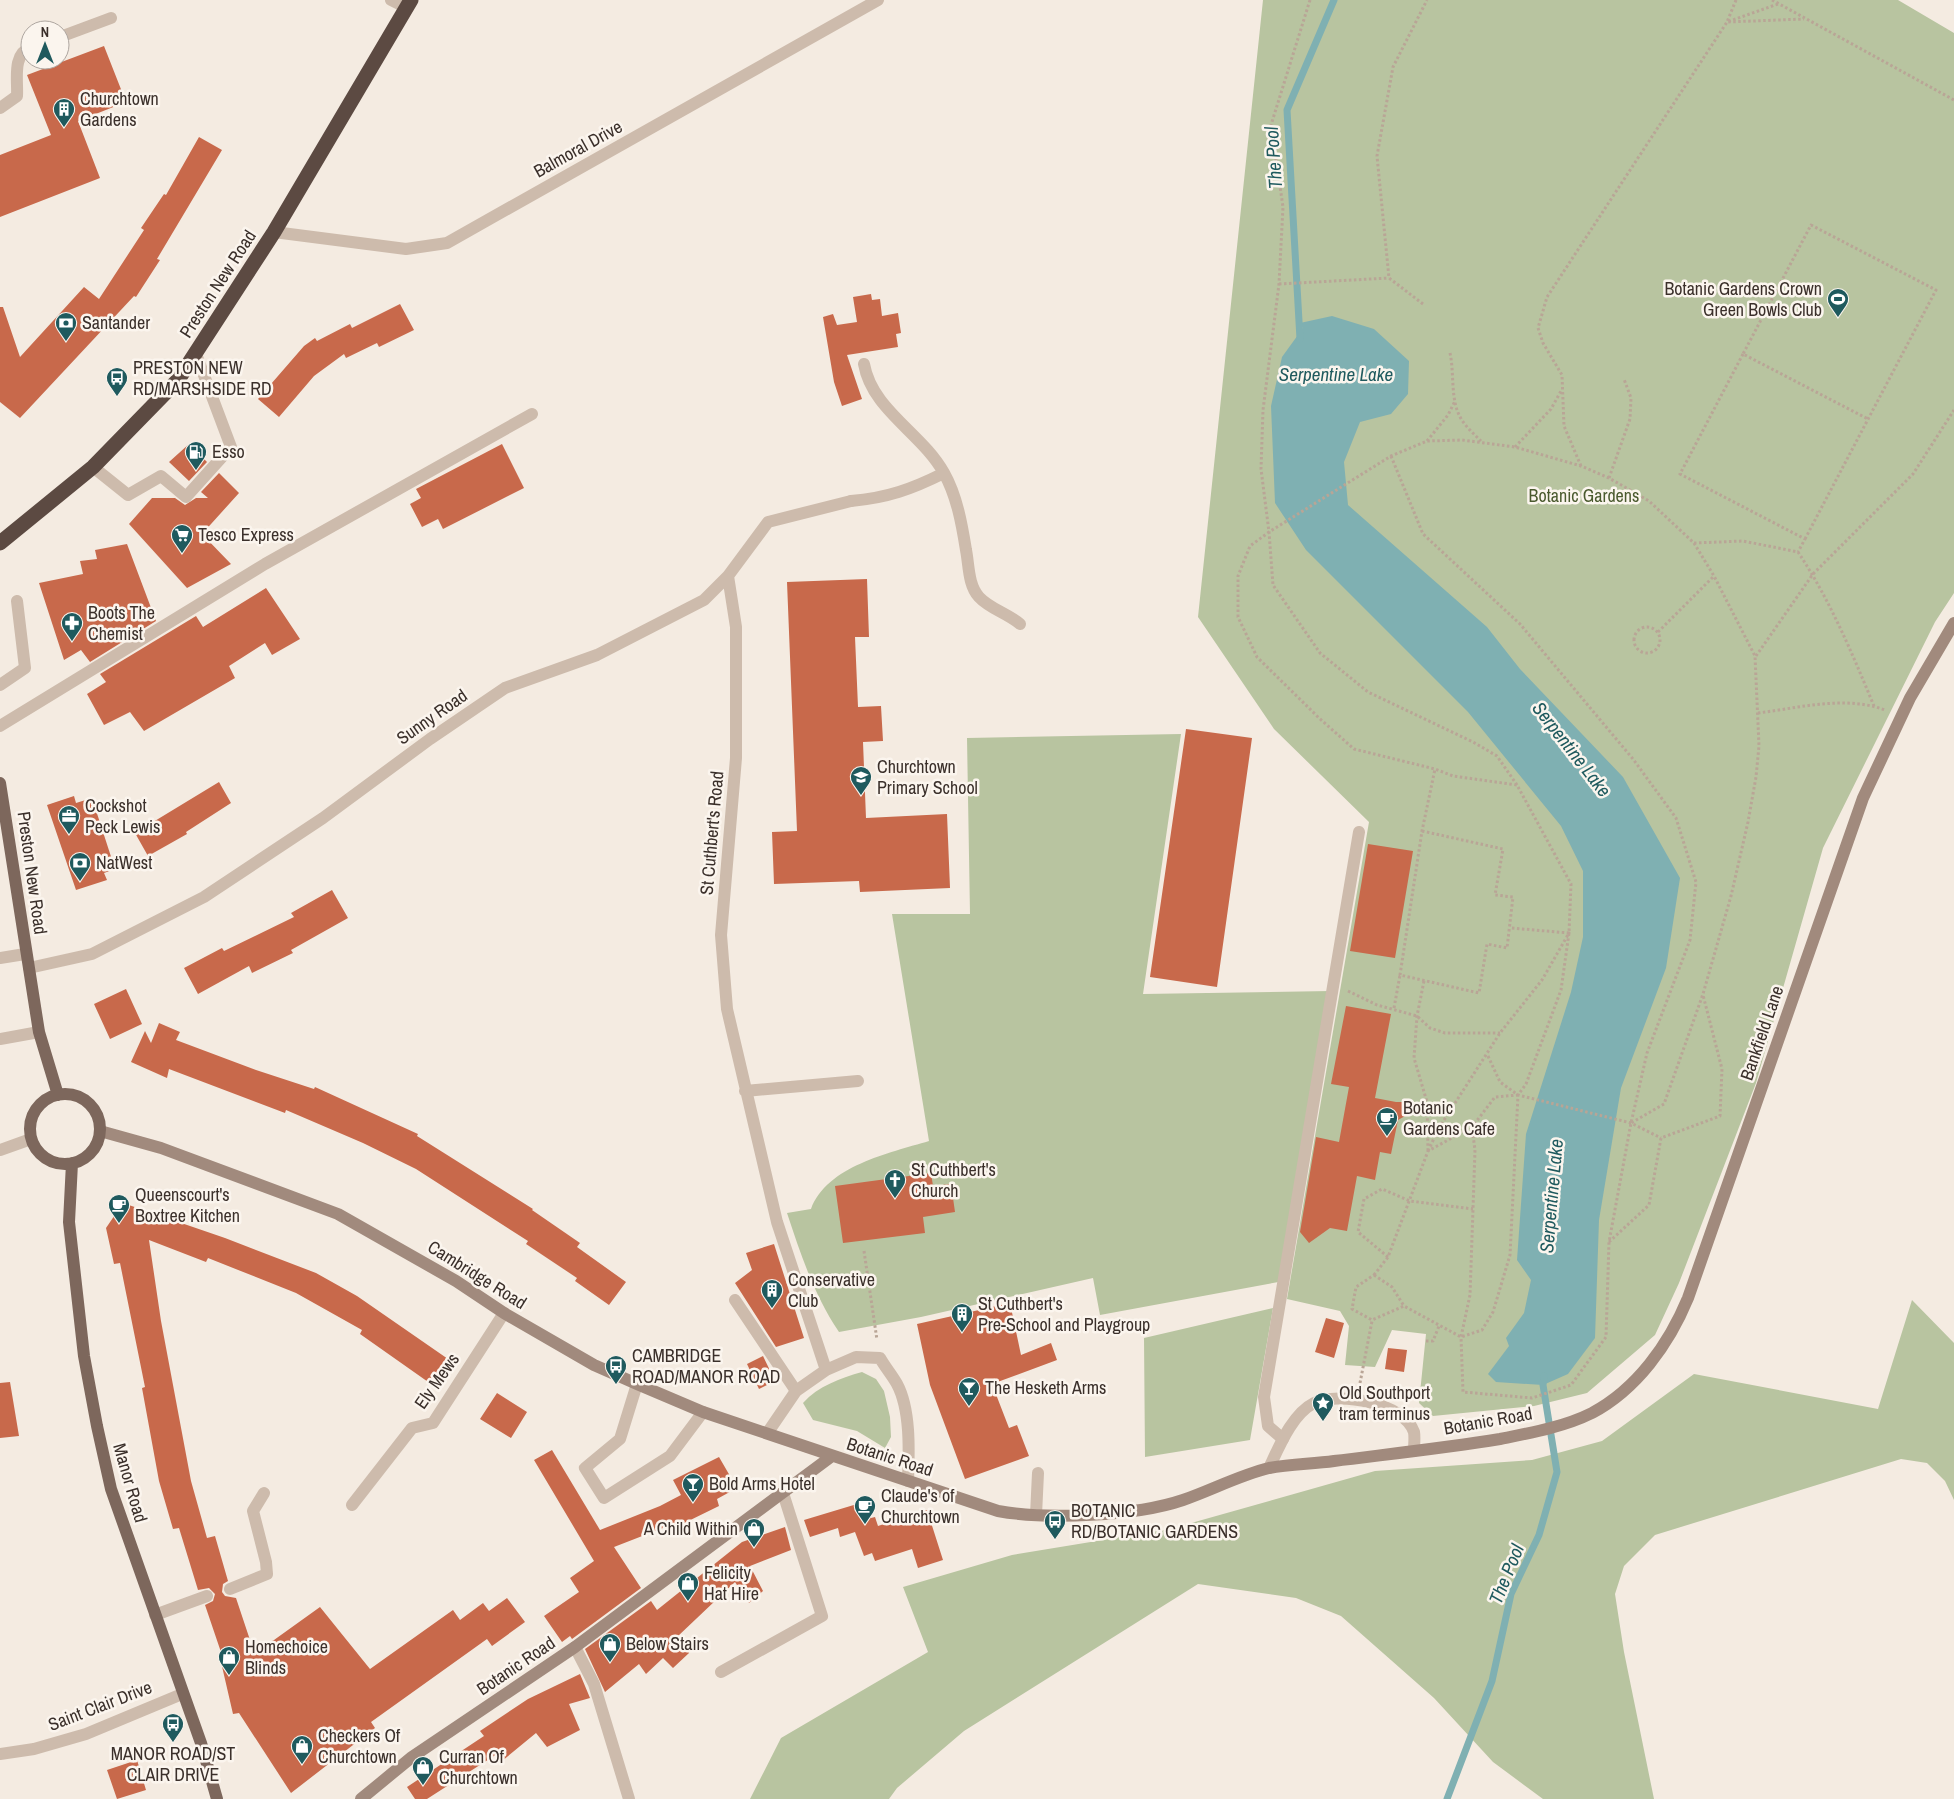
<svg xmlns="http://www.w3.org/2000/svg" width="1954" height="1799" font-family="'Archivo Narrow',sans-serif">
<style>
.green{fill:#b8c4a0}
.water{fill:#7fb0b2}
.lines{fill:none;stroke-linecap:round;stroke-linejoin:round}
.stream{stroke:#7fb0b2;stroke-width:7}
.building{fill:#c8694b}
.path{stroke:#b9a596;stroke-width:3;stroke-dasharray:2.5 2.5;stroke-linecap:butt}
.lane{stroke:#cdbbac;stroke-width:12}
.street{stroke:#cdbbac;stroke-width:12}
.secondary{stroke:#a18a7d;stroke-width:12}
.primary{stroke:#7d675c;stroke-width:12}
.highway{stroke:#5c4a42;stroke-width:15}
.labels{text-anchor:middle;stroke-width:5;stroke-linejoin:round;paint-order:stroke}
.poi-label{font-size:18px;fill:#3b302b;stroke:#fbf5ee;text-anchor:start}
.street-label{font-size:18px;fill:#3b302b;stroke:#fbf5ee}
.park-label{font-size:18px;fill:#4a5a2e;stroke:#fbf5ee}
.water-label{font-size:19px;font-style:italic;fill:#1f5a5e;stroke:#fbf5ee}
</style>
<rect width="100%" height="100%" fill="#f4ebe1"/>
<path class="green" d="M1263,0H1898L1954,33V593L1935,622L1823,848L1756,1083L1679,1283L1655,1335L1587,1393L1534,1406L1433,1416L1419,1403L1426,1334L1392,1330L1375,1367L1345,1365L1349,1326L1340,1311L1287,1299L1369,822L1274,729L1198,617Z
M1181,734L1143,994L1331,991L1284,1281L1100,1315L1093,1278L921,1317L839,1332C814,1295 801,1255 787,1213L811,1209C827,1166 889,1153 929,1141L892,914H970L967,738Z
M1912,1300L1954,1343V1500L1945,1481L1927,1463L1901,1459L1655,1535L1624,1566L1615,1594L1624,1652L1654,1799H1543L1493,1762L1434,1698L1341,1616L1296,1598L1198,1584L964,1731L897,1788L889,1799H750L781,1738L928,1652L903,1587L1012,1555L1170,1529L1375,1471L1532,1460L1602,1441L1694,1374L1878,1409Z
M1273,1308L1250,1440L1145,1457L1144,1338Z
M862,1372L876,1379L884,1391L890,1417L891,1437L885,1448L857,1431L813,1420L803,1403C818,1386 841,1378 862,1372Z"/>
<path class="water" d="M1332,316L1374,329L1409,361L1408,394L1391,414L1360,422L1344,462L1348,505L1487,627L1520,669L1623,777L1680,878L1666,968L1621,1088L1599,1220L1595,1338L1568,1374L1543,1385L1496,1382L1488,1374L1509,1346L1506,1338L1524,1313L1531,1280L1517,1260L1526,1134L1571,992L1583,937V871L1561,826L1468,712L1306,550L1275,503L1271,406L1282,357L1303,328L1300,323Z"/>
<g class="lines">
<path class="stream" d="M1300,339L1287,110L1334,0
M1447,1799L1492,1681L1511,1594L1539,1535L1557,1472L1543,1385L1544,1376"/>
</g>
<path class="building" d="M104,46L126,102L78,121L100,178L0,217V155L51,135L27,75Z
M199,137L222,150L157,259L160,260L136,297L134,296L20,418L0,402V307H3L20,357L84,287L99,299L144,230L141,228L164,194L166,195Z
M871,294L872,300L880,299L882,316L898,313L901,333L896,334L898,347L847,355L862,399L842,406L834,382L823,317L833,314L837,325L857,322L853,297Z
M400,304L414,330L379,347L377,343L346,358L344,354L314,376L279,417L258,399L304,346L315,338L317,341L350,324L352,328Z
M189,444L207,462L189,481L169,462Z
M502,444L524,488L443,529L438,519L422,527L410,504L421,498L416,489Z
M219,473L239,493L202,534L231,564L187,588L129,524L152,498H175L185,505L196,498H208L201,492Z
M127,544L156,621L90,662L81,650L64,660L39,583L83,574L80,561L97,559L95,550Z
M867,579L869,637H855L858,707L881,706L883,741L863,742L866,818L947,814L950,888L860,892L859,881L774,884L772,832L797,831L787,582Z
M266,588L300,639L272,655L265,643L229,666L235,678L144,731L130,712L104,725L87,694L106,682L100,674L196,616L203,627Z
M1186,729L1252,738L1217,987L1150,977Z
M219,782L231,803L186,832L187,834L148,856L135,833Z
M74,796L76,803L92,798L115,869L104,873L107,880L76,890L47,805Z
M1368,844L1413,851L1395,958L1350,951Z
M332,890L348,918L291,950L293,953L252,973L249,966L198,994L184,968L222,948L224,951L294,917L291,913Z
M126,989L142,1024L110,1039L94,1004Z
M1346,1006L1391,1014L1375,1098L1396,1102H1430L1398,1120L1391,1154L1380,1152L1375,1180L1357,1176L1347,1231L1330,1228L1309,1243L1300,1232L1316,1137L1339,1142L1349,1087L1331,1084Z
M159,1023L180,1032L176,1040L256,1070L314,1089L315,1087L418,1134L417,1136L533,1209L532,1210L580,1243L577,1247L626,1282L609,1305L575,1281L577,1278L526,1244L528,1241L416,1169L363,1143L286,1110L285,1113L169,1069L167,1078L131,1062L145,1031L151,1043Z
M931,1173L933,1186L951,1184L955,1212L923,1217L925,1233L843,1243L835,1186Z
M123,1203L225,1238L316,1273L357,1296L448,1359L431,1384L360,1334L362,1330L296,1293L208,1258L206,1262L149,1240L161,1321L191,1481L207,1538L215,1536L228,1581L223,1584L222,1592L225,1596L236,1598L253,1649L274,1640L320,1607L370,1669L453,1610L460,1620L483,1603L489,1611L507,1598L525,1622L492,1646L487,1639L371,1722L375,1728L291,1793L239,1713L233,1714L221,1662L224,1661L205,1605L213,1601L215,1594L209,1588L198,1590L179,1528L173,1529L159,1481L142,1388L145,1387L120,1263L114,1264L106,1228Z
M774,1244L804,1338L776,1347L735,1283L752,1270L746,1253Z
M1010,1303L1021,1355L1051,1343L1057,1360L992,1384L1009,1428L1017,1425L1029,1456L965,1479L930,1385L917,1324Z
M1326,1318L1344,1323L1334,1358L1315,1352Z
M1388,1348L1407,1350L1404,1372L1385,1369Z
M763,1356L775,1381L759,1389L747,1364Z
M10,1382L19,1436L0,1438V1383Z
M497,1393L527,1412L511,1438L480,1419Z
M552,1450L600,1530L660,1506L681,1495L673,1480L719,1457L737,1488L717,1499L719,1506L670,1530L668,1526L614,1547L641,1588L572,1639L570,1636L562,1642L544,1616L579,1592L570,1578L594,1561L534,1460Z
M867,1501L871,1518L875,1517L878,1526L927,1510L943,1560L918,1568L912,1549L875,1561L872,1553L864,1556L855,1532L840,1537L838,1528L810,1537L804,1520Z
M785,1527L791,1550L750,1566L763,1591L749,1603L735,1582L677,1637L689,1653L673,1668L663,1658L646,1674L639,1664L605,1692L585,1649L651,1601L657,1610L742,1542Z
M580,1674L590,1698L569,1704L580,1730L547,1747L536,1733L502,1761L497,1754L427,1799H415L407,1787L484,1736L480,1731L528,1699Z
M137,1760L146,1790L117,1799L107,1770Z"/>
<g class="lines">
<path class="path" d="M1310,0L1271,125L1283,207L1279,284L1263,410L1261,469L1269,532L1250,546L1238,576V617L1257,657L1319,718L1354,749L1435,769L1453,776L1517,785L1571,884L1569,933L1561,990L1526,1084L1518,1095L1510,1255L1493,1312L1482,1330L1461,1337L1404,1306
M1736,0L1727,22L1804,19
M1772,0L1954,100
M1279,284L1389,278
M1423,304L1389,278L1377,156L1393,67L1427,0
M1450,353C1455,375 1449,404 1464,423C1469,430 1475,435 1481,441
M1743,354L1680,474L1805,539L1798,552
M1427,441L1448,415L1455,401
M1515,447L1551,409L1561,391
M1391,456L1423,534L1520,624L1633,759L1676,818L1696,882L1690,940L1647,1053L1631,1123L1609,1242L1606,1337L1571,1385L1532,1398L1463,1392L1461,1337L1470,1295L1473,1209L1475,1150L1472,1127
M1581,466L1564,426L1562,375L1543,343L1538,328L1547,297L1727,22L1778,4
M1609,478L1630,419L1631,398L1624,379
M1805,539L1936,290L1811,225L1743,354L1868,419
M1694,543L1743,541L1798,552C1830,600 1852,653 1874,706
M1634 640a13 13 0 1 1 26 0a13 13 0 1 1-26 0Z
M1658,632L1714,576
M1756,656L1813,574L1913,474L1954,410
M1758,713C1799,708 1845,695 1885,710
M1517,785L1497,756L1473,742L1368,692L1320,653L1273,585L1269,532L1391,456L1427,441L1462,440L1515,447L1581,466L1609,478L1649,501L1694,543L1714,576L1755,656L1759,746L1756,777L1748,822L1731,896L1703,994L1664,1104L1631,1123
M1422,831L1503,849L1495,895L1513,897L1507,948L1487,944L1479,993L1400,975L1422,831L1435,769
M1424,981L1417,1016L1414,1058L1427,1102L1428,1151
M1348,991L1377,1005L1417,1016L1430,1028L1445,1033H1500
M1394,1008L1400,975
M1488,1056L1500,1082L1518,1095L1631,1123L1661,1138
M1428,1151L1439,1128L1500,1033L1542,980L1569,933L1511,928
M1609,1242L1649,1205L1661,1138L1720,1116L1722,1069L1703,995
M864,1251L877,1340
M1388,1257L1358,1232L1364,1199L1382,1189L1410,1201L1473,1209
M1374,1275L1388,1257L1428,1151L1472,1127L1495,1097L1518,1095
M1374,1275L1392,1287L1404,1306L1372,1320L1352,1309L1356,1287Z
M1426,1341H1433L1439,1326
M1360,1383L1372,1321"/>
<path class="lane" d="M60,37L111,18
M0,108L17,96C18,81 12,54 30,48
M864,364C872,410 922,433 944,473C957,496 962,525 966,550C969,565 968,585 979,597C990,609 1007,613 1020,624
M93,467L128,495L161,476L186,497L231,447L196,354
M851,501C887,498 912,489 944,473
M0,685L25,668L17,601
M0,726L265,564L532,414
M0,958L25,954
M0,1039L39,1032
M735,1300L796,1391
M637,1384L620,1439L585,1468L604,1498L670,1456L703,1412
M1283,1439L1268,1426L1264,1397L1359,832
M1036,1515L1038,1473
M230,1589L267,1574L266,1562L253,1511L264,1493
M155,1615L207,1596
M575,1647L594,1684L629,1799
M721,1672L822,1616L783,1493"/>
<path class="street" d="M391,0L407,8
M274,232L406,249L447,243L878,0
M728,576L736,627V758L721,935L727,1009L777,1222L826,1370
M29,968L92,954L204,897L323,818L430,739L505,688L597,655L704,600L728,576L768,522L851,501
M745,1091L858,1081
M0,1150L31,1139
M768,1432L796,1391L826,1370L856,1357L880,1358C885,1367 892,1375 897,1384C911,1410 909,1453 908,1481
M1269,1468C1279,1447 1292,1414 1314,1403C1339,1391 1404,1403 1414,1432C1415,1437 1414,1445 1414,1451
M352,1505L412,1428L433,1423L504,1313
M0,1754L34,1749L86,1734L182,1694"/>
<path class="secondary" d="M100,1131L161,1148L338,1214L456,1281L504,1313L594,1365L637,1384L703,1412L998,1511C1047,1520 1136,1516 1183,1500C1212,1490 1240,1475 1269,1468C1290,1464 1313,1464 1334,1461C1389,1454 1445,1448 1500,1439C1530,1433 1564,1427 1592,1413C1637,1389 1669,1344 1688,1298L1863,798L1910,698L1954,623
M361,1799L412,1757L575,1647L832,1456"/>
<path class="primary" d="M0,783L39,1032L58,1095
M30 1129a35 35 0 1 1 70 0a35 35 0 1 1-70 0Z
M72,1163L69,1222L84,1356L97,1426L111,1489L201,1743L217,1799"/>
<path class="highway" d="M0,543L93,467L178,380L274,232L411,0"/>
</g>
<defs>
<g id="building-pin" transform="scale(1.125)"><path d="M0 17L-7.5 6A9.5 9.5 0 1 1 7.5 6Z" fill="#1f5a5e" stroke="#fbf5ee"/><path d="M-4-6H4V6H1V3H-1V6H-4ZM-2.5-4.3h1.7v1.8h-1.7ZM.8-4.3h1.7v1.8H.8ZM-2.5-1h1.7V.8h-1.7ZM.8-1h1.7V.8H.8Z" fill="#fff"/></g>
<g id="stadium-pin" transform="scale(1.125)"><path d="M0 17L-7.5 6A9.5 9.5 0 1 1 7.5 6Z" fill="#1f5a5e" stroke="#fbf5ee"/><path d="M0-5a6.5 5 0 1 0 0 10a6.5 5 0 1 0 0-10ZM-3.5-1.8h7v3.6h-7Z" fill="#fff"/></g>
<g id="bank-pin" transform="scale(1.125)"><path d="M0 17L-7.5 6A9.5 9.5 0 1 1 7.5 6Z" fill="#1f5a5e" stroke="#fbf5ee"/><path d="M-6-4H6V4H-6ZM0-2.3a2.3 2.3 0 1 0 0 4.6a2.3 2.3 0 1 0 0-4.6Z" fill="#fff"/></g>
<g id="bus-pin" transform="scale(1.125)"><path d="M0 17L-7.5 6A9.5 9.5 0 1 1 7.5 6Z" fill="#1f5a5e" stroke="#fbf5ee"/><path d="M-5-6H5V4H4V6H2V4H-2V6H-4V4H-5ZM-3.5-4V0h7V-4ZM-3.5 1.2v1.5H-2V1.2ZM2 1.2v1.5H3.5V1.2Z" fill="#fff"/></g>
<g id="fuel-pin" transform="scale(1.125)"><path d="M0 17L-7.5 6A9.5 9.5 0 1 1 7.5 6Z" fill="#1f5a5e" stroke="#fbf5ee"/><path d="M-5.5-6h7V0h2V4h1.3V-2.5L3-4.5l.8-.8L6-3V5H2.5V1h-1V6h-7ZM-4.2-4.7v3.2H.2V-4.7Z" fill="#fff"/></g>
<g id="supermarket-pin" transform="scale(1.125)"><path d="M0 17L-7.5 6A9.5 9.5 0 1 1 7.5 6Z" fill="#1f5a5e" stroke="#fbf5ee"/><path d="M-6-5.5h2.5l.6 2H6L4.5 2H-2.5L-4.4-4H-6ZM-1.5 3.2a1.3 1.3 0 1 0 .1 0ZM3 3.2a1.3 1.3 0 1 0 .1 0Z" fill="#fff"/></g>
<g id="pharmacy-pin" transform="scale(1.125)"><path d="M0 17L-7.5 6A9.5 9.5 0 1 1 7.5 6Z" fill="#1f5a5e" stroke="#fbf5ee"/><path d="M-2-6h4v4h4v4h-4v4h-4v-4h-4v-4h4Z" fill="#fff"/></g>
<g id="school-pin" transform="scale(1.125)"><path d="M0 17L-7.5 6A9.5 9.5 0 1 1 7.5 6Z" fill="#1f5a5e" stroke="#fbf5ee"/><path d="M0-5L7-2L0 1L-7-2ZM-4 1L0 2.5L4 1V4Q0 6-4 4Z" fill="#fff"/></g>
<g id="office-pin" transform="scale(1.125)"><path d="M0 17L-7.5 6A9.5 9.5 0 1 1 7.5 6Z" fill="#1f5a5e" stroke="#fbf5ee"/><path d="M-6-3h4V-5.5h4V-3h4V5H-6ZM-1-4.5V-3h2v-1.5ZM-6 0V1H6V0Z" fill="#fff"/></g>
<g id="cafe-pin" transform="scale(1.125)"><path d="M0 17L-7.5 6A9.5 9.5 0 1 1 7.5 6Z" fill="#1f5a5e" stroke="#fbf5ee"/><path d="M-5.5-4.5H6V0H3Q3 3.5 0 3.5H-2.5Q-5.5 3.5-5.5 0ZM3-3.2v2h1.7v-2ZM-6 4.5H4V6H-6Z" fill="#fff"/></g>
<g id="church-pin" transform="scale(1.125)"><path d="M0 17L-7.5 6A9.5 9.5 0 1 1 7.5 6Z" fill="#1f5a5e" stroke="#fbf5ee"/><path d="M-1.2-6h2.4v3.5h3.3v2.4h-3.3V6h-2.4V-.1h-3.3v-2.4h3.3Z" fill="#fff"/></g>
<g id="bar-pin" transform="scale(1.125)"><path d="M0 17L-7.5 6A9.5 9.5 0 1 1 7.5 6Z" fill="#1f5a5e" stroke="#fbf5ee"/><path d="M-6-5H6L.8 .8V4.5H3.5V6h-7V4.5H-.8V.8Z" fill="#fff"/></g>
<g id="sight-pin" transform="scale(1.125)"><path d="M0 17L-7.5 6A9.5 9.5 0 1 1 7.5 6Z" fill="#1f5a5e" stroke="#fbf5ee"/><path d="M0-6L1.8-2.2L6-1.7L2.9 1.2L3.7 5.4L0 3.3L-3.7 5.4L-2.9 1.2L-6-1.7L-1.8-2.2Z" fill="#fff"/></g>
<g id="shop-pin" transform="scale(1.125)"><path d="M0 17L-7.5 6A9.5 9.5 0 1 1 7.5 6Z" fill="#1f5a5e" stroke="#fbf5ee"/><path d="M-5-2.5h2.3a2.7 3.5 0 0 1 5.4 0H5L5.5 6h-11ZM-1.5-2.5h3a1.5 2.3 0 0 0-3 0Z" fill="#fff"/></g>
</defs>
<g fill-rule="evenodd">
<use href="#building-pin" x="64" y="109"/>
<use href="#stadium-pin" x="1838" y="299"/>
<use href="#bank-pin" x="66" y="323"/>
<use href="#bus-pin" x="117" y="378"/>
<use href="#fuel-pin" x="196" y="452"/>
<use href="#supermarket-pin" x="182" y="535"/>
<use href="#pharmacy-pin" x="72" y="623"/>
<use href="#school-pin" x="861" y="777"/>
<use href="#office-pin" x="69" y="816"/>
<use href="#bank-pin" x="80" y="863"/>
<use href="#cafe-pin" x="1387" y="1118"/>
<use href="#church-pin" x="895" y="1180"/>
<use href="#cafe-pin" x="119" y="1205"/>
<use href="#building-pin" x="772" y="1290"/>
<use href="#building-pin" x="962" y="1314"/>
<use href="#bus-pin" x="616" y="1366"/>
<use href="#bar-pin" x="969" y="1388"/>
<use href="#sight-pin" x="1323" y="1403"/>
<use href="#bar-pin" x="693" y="1484"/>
<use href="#cafe-pin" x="865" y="1506"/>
<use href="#bus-pin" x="1055" y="1521"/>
<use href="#shop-pin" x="754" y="1529"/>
<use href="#shop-pin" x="688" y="1583"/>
<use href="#shop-pin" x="610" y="1644"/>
<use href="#shop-pin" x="229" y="1657"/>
<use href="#bus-pin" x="173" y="1724"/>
<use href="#shop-pin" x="302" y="1746"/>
<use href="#shop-pin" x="423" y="1767"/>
</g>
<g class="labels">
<g class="poi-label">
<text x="80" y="105">Churchtown<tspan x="80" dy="21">Gardens</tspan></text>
<text x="1822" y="295" text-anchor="end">Botanic Gardens Crown<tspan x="1822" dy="21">Green Bowls Club</tspan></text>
<text x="82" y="329">Santander</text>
<text x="133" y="374">PRESTON NEW<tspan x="133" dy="21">RD/MARSHSIDE RD</tspan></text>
<text x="212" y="458">Esso</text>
<text x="198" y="541">Tesco Express</text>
<text x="88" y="619">Boots The<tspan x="88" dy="21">Chemist</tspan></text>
<text x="877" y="773">Churchtown<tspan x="877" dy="21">Primary School</tspan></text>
<text x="85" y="812">Cockshot<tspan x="85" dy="21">Peck Lewis</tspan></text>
<text x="96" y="869">NatWest</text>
<text x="1403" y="1114">Botanic<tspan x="1403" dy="21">Gardens Cafe</tspan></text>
<text x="911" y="1176">St Cuthbert's<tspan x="911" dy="21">Church</tspan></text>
<text x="135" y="1201">Queenscourt's<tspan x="135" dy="21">Boxtree Kitchen</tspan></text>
<text x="788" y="1286">Conservative<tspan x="788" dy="21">Club</tspan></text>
<text x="978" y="1310">St Cuthbert's<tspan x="978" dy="21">Pre-School and Playgroup</tspan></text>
<text x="632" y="1362">CAMBRIDGE<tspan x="632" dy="21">ROAD/MANOR ROAD</tspan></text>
<text x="985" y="1394">The Hesketh Arms</text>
<text x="1339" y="1399">Old Southport<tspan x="1339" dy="21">tram terminus</tspan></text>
<text x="709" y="1490">Bold Arms Hotel</text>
<text x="881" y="1502">Claude's of<tspan x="881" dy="21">Churchtown</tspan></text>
<text x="1071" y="1517">BOTANIC<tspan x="1071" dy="21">RD/BOTANIC GARDENS</tspan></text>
<text x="738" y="1535" text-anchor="end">A Child Within</text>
<text x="704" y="1579">Felicity<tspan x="704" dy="21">Hat Hire</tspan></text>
<text x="626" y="1650">Below Stairs</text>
<text x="245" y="1653">Homechoice<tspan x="245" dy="21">Blinds</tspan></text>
<text x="318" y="1742">Checkers Of<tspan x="318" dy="21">Churchtown</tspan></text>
<text x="173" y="1760" text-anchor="middle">MANOR ROAD/ST<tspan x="173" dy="21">CLAIR DRIVE</tspan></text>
<text x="439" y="1763">Curran Of<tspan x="439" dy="21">Churchtown</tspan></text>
</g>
<g class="street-label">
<text transform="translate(578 149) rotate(-29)" y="6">Balmoral Drive</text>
<text transform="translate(218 284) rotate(-57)" y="6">Preston New Road</text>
<text transform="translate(432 717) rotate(-35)" y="6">Sunny Road</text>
<text transform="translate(712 833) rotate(-85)" y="6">St Cuthbert's Road</text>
<text transform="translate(32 873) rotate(82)" y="6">Preston New Road</text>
<text transform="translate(1762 1033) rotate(-71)" y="6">Bankfield Lane</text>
<text transform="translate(477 1275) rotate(32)" y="6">Cambridge Road</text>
<text transform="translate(437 1381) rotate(-55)" y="6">Ely Mews</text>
<text transform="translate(1488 1421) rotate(-10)" y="6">Botanic Road</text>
<text transform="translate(890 1457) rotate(18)" y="6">Botanic Road</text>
<text transform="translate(130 1483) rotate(74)" y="6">Manor Road</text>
<text transform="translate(516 1666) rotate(-34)" y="6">Botanic Road</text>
<text transform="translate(100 1706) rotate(-21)" y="6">Saint Clair Drive</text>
</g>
<g class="park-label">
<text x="1584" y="502">Botanic Gardens</text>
</g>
<g class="water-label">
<text transform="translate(1273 158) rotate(-94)" y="7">The Pool</text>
<text x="1336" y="381">Serpentine Lake</text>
<text transform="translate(1572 749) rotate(52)" y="7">Serpentine Lake</text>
<text transform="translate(1551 1196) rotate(-85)" y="7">Serpentine Lake</text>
<text transform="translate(1506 1574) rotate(-68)" y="7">The Pool</text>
</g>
</g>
<g transform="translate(45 45)"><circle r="24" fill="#fbf5ee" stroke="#aea6a0"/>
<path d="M0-4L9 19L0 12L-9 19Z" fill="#1f5a5e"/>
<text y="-8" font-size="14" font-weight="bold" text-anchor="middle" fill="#3b302b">N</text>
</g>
</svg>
